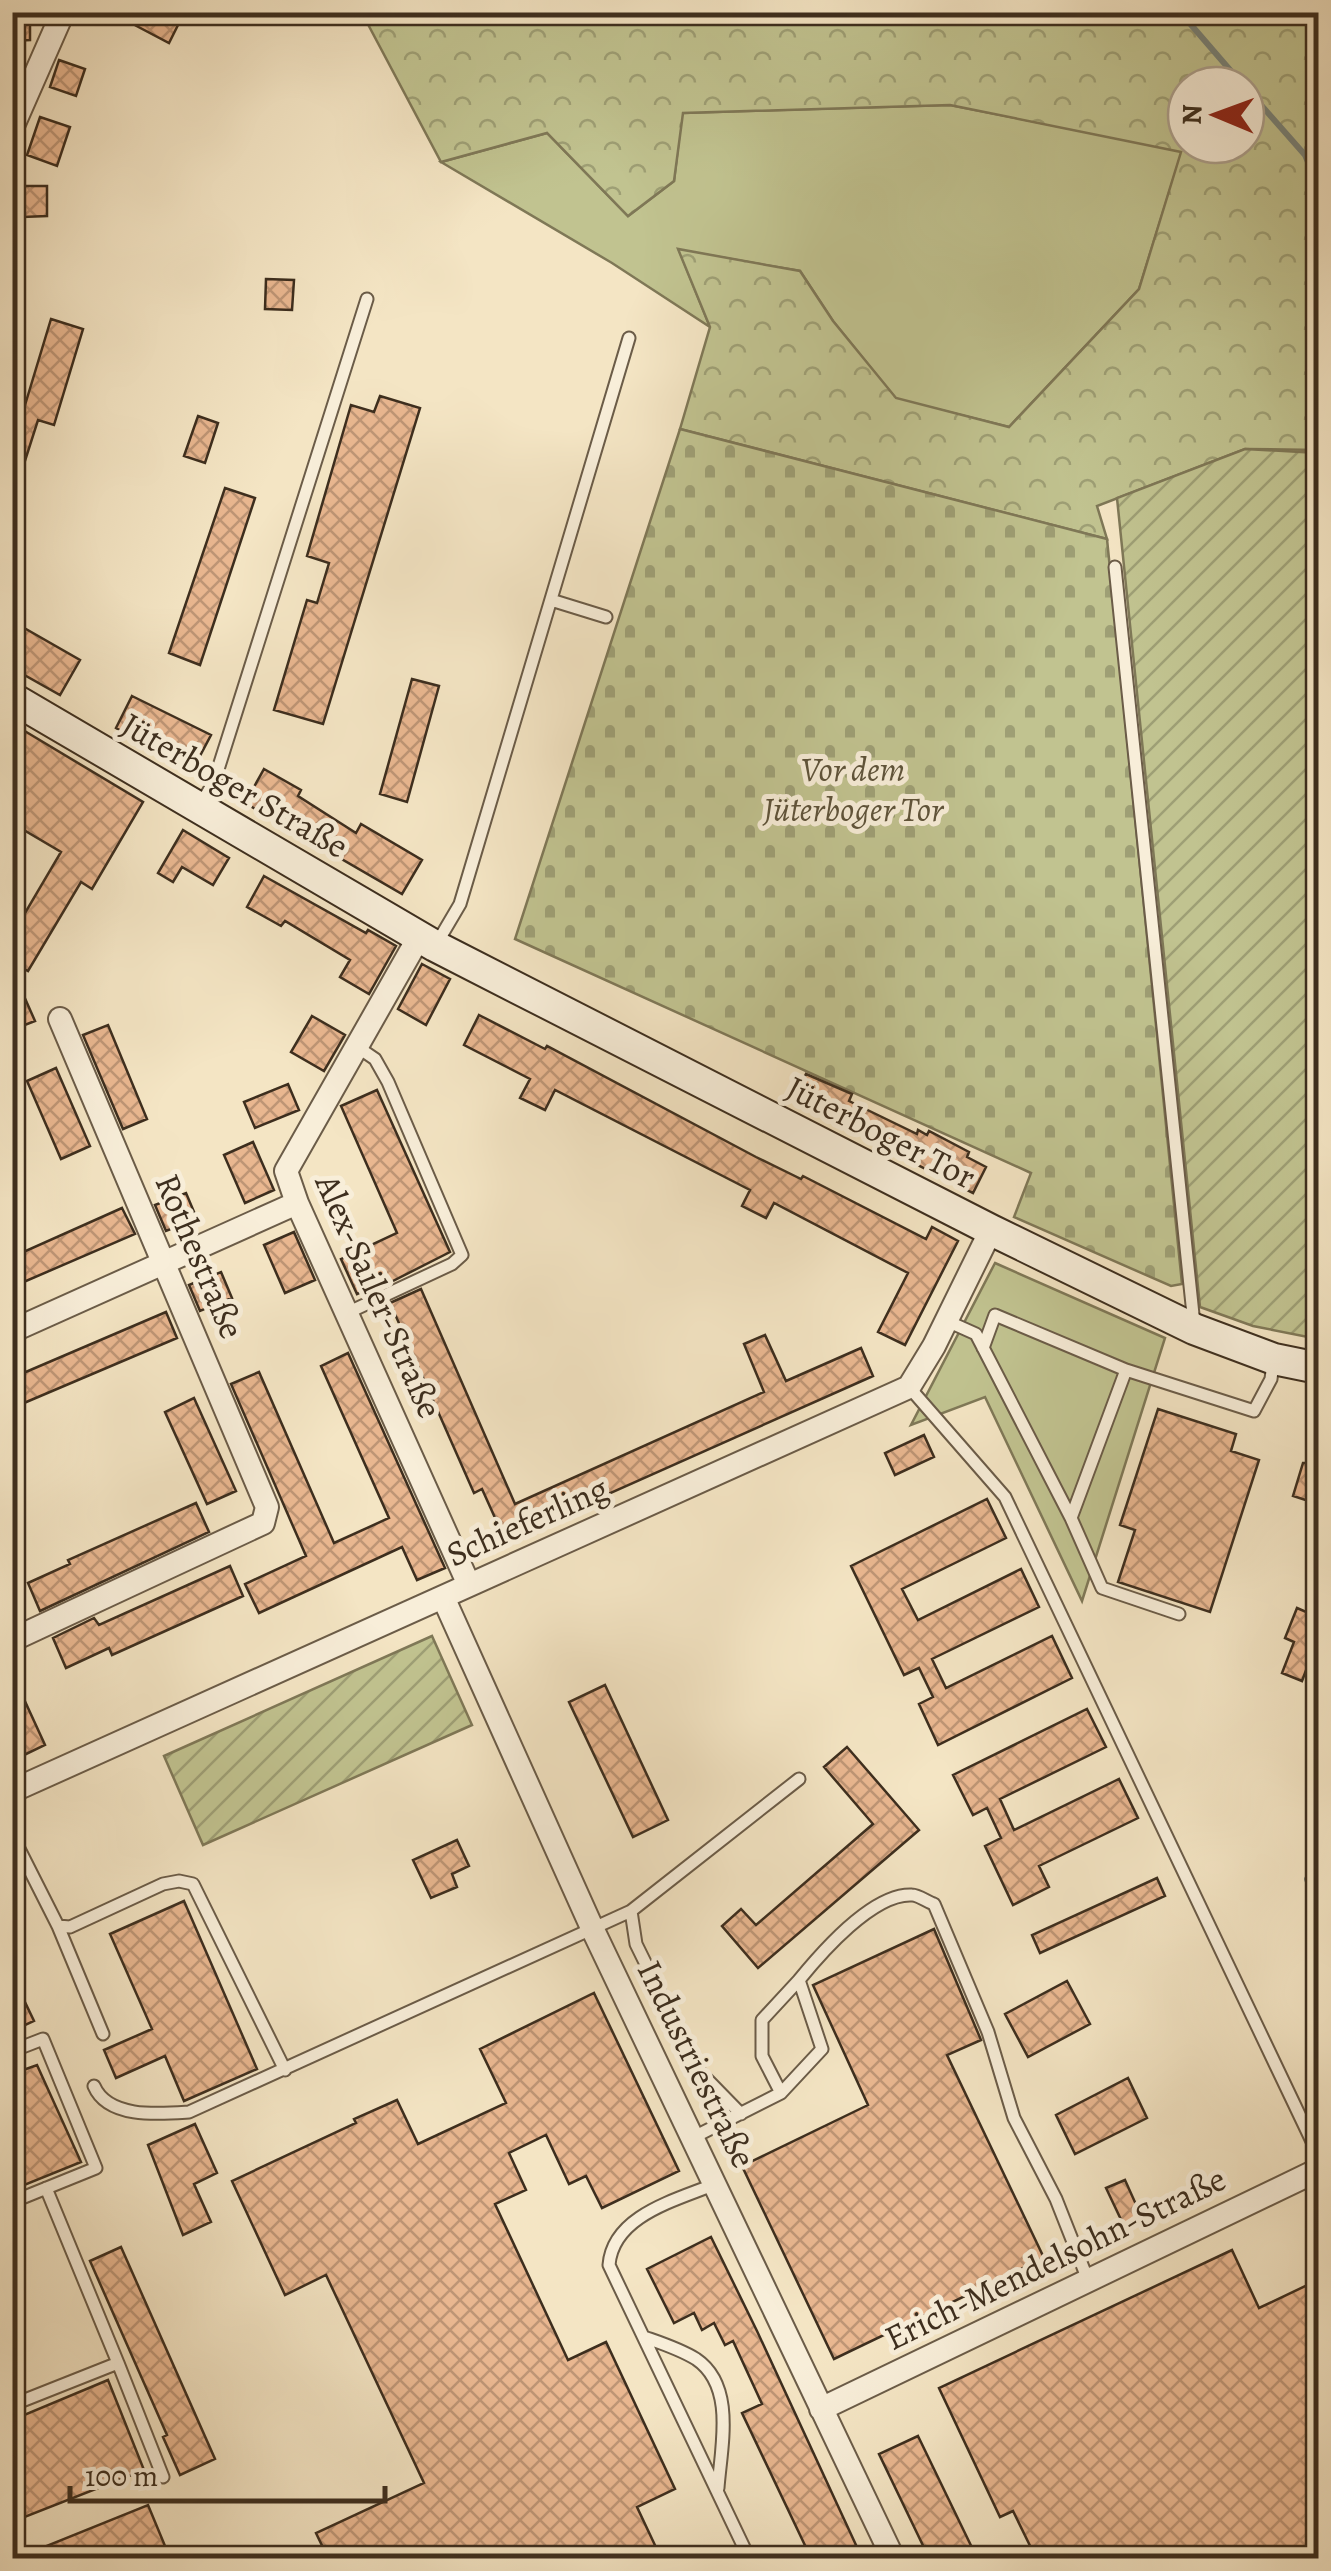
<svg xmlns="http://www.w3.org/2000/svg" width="1331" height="2571" font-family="Alegreya,serif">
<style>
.grass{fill:#c1c390;stroke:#7f7857;stroke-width:2.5}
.forest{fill:url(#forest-crowns);stroke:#7f7857;stroke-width:2.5;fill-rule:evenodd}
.cemetery{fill:url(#cemetery-stones);stroke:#7f7857;stroke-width:2.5}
.garden{fill:url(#garden-furrows);stroke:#7f7857;stroke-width:2.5}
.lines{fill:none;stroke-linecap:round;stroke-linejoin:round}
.stream{stroke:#77847c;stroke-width:6}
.building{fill:url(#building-cross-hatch);stroke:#3d2e1e;stroke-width:2.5}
.service-casing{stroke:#6b5c48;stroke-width:15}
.minor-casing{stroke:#6b5c48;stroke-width:26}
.secondary-casing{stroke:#3d2e1e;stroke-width:34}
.service{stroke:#f8eed9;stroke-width:11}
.minor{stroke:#f8eed9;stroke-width:22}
.secondary{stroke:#f8eed9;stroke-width:30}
.labels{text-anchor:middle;stroke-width:10;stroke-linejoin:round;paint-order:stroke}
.park-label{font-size:35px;font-style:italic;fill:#5e533a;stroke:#f8eed9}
.street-label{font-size:35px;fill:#3d2e1e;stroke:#f8eed9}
</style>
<defs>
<pattern id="forest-crowns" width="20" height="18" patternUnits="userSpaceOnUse" patternTransform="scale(2.5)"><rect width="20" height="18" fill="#c1c390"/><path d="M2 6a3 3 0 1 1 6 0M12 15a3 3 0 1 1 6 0" fill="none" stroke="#9e9f75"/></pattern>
<pattern id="cemetery-stones" width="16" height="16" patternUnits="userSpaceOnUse" patternTransform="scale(2.5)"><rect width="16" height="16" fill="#c1c390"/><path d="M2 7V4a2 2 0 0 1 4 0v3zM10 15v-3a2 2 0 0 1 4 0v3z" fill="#9e9f75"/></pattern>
<pattern id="garden-furrows" width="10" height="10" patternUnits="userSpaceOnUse" patternTransform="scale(2.5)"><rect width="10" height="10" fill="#c1c390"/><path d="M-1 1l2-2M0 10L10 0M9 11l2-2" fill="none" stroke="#9e9f75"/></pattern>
<pattern id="building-cross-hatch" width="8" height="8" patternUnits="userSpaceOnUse" patternTransform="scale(2.5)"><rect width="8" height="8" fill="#e9b790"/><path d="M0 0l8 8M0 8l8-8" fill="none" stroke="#be9575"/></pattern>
</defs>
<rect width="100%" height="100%" fill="#f4e5c4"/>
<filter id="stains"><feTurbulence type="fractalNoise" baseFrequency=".002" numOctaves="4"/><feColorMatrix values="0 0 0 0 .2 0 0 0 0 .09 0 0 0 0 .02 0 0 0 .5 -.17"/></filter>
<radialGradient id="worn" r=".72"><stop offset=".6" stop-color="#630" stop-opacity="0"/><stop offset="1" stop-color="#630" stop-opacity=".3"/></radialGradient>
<path class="grass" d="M950,105L1182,151L1139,289L1009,427L896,399L833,321L800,271L679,250L710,327L612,263L441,162L547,133L628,216L674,181L682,113Z
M995,1263L1165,1338L1082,1601L985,1397L911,1425Z"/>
<path class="forest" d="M362,13H1318V450L1245,449L1097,506L1107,539L680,429L710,327L678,249L800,271L833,321L896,398L1009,427L1139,289L1181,152L950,105L683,113L674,181L628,216L547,133L441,162ZM1186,85H1246V145H1186Z"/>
<path class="cemetery" d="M680,429L1107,539L1182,1284L1171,1286L1014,1217L1031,1173L515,939Z"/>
<path class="garden" d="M1245,449L1318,453V1339L1253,1326L1200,1307L1117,498Z
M432,1636L472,1725L203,1845L164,1756Z"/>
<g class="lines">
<path class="stream" d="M1180,12L1243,85
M1246,88L1305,155L1318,185
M1318,1857L1307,1879L1318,1912"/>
</g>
<path class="building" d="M12,12H30V40L12,41Z
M110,12H159L179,23L169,43Z
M59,60L85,69L76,96L50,87Z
M40,117L70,127L57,166L27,155Z
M23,186H47V216L23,217Z
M266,279L294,280L292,310L265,309Z
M51,319L83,329L54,425L38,420L16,489L12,488V412L22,415Z
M380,396L420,408L323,724L274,710L307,600L317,603L329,563L307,556L351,405L374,412Z
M198,416L218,423L205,463L184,456Z
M225,488L255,498L200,665L169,653Z
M12,621L80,660L60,695L12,668Z
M412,679L439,686L407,802L380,794Z
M132,696L211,735L192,771L116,728Z
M23,730L143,802L92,889L81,882L28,971L12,962V935L61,852L12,823V748Z
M264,769L301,790L298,796L356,833L361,824L422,860L402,894L245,803Z
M183,830L229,858L213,885L182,867L173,882L158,873Z
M264,876L366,933L368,930L396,946L369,994L340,977L350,960L285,921L281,926L247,907Z
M422,964L450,979L426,1025L398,1009Z
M12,969L35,1021L12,1030Z
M479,1015L545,1049L547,1046L756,1157L801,1179L803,1176L926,1239L932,1227L958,1241L905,1345L878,1332L908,1273L774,1203L766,1218L742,1206L750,1190L555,1090L545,1110L520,1098L530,1079L464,1045Z
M312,1016L345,1035L324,1071L291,1052Z
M108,1025L147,1119L123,1129L83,1035Z
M56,1068L90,1146L61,1159L27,1081Z
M806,1074L852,1094L849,1101L917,1134L918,1130L927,1135L929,1131L969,1152L967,1157L986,1167L973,1193L914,1163L915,1160L821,1116L827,1104L799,1089Z
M288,1084L299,1110L255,1128L244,1102Z
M377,1090L450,1252L383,1286L382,1283L357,1294L341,1259L397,1233L341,1106Z
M253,1142L274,1190L245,1203L224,1155Z
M186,1193L197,1219L166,1231L155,1205Z
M122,1208L135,1234L12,1287V1257Z
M294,1232L315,1280L285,1293L264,1245Z
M221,1272L232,1298L200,1311L189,1285Z
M421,1289L515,1504L764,1392L744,1344L765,1335L786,1381L861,1348L873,1376L505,1540L482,1489L474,1493L390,1303Z
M166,1312L177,1338L24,1403L14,1377Z
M348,1353L445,1568L417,1580L402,1547L259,1613L245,1584L306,1556L231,1384L259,1372L334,1543L389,1518L321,1366Z
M194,1398L236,1491L207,1504L165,1412Z
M1158,1409L1236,1434L1231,1451L1259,1460L1210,1612L1118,1582L1135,1530L1120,1525Z
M924,1435L934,1457L895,1475L885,1453Z
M1303,1463H1318V1504L1293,1496Z
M987,1499L1006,1538L902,1589L918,1620L1021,1569L1039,1607L932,1659L946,1688L1052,1636L1072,1678L938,1745L919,1704L933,1697L919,1668L904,1675L851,1566Z
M196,1503L209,1532L40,1611L28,1583L70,1564L68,1560Z
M230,1566L243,1596L112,1655L109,1648L66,1668L53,1638L94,1618L99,1625Z
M1297,1608L1318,1617V1638L1302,1681L1282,1673L1294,1642L1285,1638Z
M12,1673L45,1745L22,1756L12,1734Z
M605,1685L668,1820L633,1837L569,1702Z
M1087,1709L1106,1747L1000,1799L1014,1830L1119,1779L1138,1818L1039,1866L1049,1887L1013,1905L985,1846L1001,1838L987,1808L973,1815L953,1775Z
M847,1747L919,1830L758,1968L722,1926L741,1909L756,1925L873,1824L824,1767Z
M457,1840L469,1866L452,1874L457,1887L431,1898L413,1860Z
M1157,1878L1165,1896L1040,1953L1032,1935Z
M184,1901L257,2069L184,2101L165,2056L116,2078L104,2050L152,2029L110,1934Z
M934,1929L981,2040L947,2055L1044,2258L834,2359L742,2166L868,2105L813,1985Z
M12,1975L34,2021L12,2031Z
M1067,1981L1090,2024L1028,2057L1005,2014Z
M594,1993L679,2171L602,2208L586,2176L569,2184L546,2135L509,2153L526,2190L495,2204L568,2360L606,2342L675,2489L637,2507L661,2558H459L454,2548L433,2558H328L316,2533L424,2483L326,2275L285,2295L232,2181L356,2123L354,2119L397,2100L418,2144L506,2103L480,2049Z
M37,2065L81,2162L12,2190V2074Z
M1128,2078L1147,2118L1075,2154L1056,2115Z
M195,2124L217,2173L194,2184L211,2222L183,2235L148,2145Z
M1125,2180L1143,2220L1125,2228L1106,2188Z
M711,2237L757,2331L862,2558H811L742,2413L762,2404L733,2341L725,2345L714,2323L702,2330L694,2313L674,2323L647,2269Z
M121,2247L215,2459L180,2475L163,2437L167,2435L90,2261Z
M1232,2250L1259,2308L1318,2280V2366L1312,2368L1318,2382V2558H1036L1013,2511L1000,2517L939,2388Z
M108,2380L144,2470L12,2522V2420Z
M918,2436L977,2558H929L879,2454Z
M148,2505L170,2558H17Z"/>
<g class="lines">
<g class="service-casing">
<path id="service" d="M1115,567L1194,1324
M551,600L606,617
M199,807L214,782L367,299
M437,943L460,904L629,338
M347,1313L452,1264L462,1255L388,1082L375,1059L356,1046
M947,1321L976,1334L1071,1518L1126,1370L1254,1411L1271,1379L1273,1363
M983,1348L995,1315L1126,1370
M909,1387L1005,1497L1318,2154
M1071,1518L1102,1588L1179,1614
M12,1835L58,1926L70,1927L163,1884L179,1881L193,1884L285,2070
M631,1911L799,1779
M58,1926L103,2034
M12,2051L43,2039L96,2168L12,2202
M94,2086C108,2119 160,2114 189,2112L631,1911L636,1944L698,2070L741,2114
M781,2093L762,2056V2020L799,1980
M694,2137L781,2093L822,2049L799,1980C821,1953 873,1893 912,1895C918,1895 928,1902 934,1904L988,2032L1014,2118L1056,2199L1088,2280
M715,2184C677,2200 613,2215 609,2265L749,2558
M46,2188L118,2363
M644,2337C661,2343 680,2349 696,2359C736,2386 721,2447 718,2488
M12,2405L118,2363L163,2477"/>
</g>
<g class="minor-casing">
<path id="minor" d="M12,128L63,12
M419,937L286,1171L297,1203L469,1585
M12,1331L297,1203
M443,1597L593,1930L893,2558
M12,1640L263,1523L267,1507L60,1019
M12,1791L909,1387L934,1346L991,1230
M821,2409L1318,2170"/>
</g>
<g class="secondary-casing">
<path id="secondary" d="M12,698L435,946L991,1230L1194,1329L1274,1359L1318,1368"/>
</g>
<use href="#service" class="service"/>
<use href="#minor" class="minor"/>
<use href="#secondary" class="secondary"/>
</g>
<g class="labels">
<g class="park-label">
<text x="853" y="781">Vor dem<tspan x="853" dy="40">Jüterboger Tor</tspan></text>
</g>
<g class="street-label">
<text transform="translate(235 785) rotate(30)" y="12">Jüterboger Straße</text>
<text transform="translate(881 1132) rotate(27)" y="12">Jüterboger Tor</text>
<text transform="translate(200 1256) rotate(67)" y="12">Rothestraße</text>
<text transform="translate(379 1296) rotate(66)" y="12">Alex-Sailer-Straße</text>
<text transform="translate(527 1521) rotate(-24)" y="12">Schieferling</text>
<text transform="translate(697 2064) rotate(64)" y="12">Industriestraße</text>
<text transform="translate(1055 2258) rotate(-26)" y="12">Erich-Mendelsohn-Straße</text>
</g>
</g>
<rect width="1331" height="2571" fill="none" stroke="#f4e5c4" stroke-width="50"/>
<rect x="15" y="15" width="1301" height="2541" fill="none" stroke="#3d2e1e" stroke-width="5"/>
<rect x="25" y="25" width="1281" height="2521" fill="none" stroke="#3d2e1e" stroke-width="2.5"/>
<g transform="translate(1216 115) rotate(271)"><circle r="48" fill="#f8eed9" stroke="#ada18e" stroke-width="2.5"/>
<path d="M0-8L18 38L0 25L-18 38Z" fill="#8f2418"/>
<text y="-15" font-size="28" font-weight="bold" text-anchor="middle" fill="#3d2e1e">N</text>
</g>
<path d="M70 2486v15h315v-15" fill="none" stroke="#3d2e1e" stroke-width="5"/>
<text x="85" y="2486" font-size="30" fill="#3d2e1e" stroke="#f8eed9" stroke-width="8" paint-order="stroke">100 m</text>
<rect width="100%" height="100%" filter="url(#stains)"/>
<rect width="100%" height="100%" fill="url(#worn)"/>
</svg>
